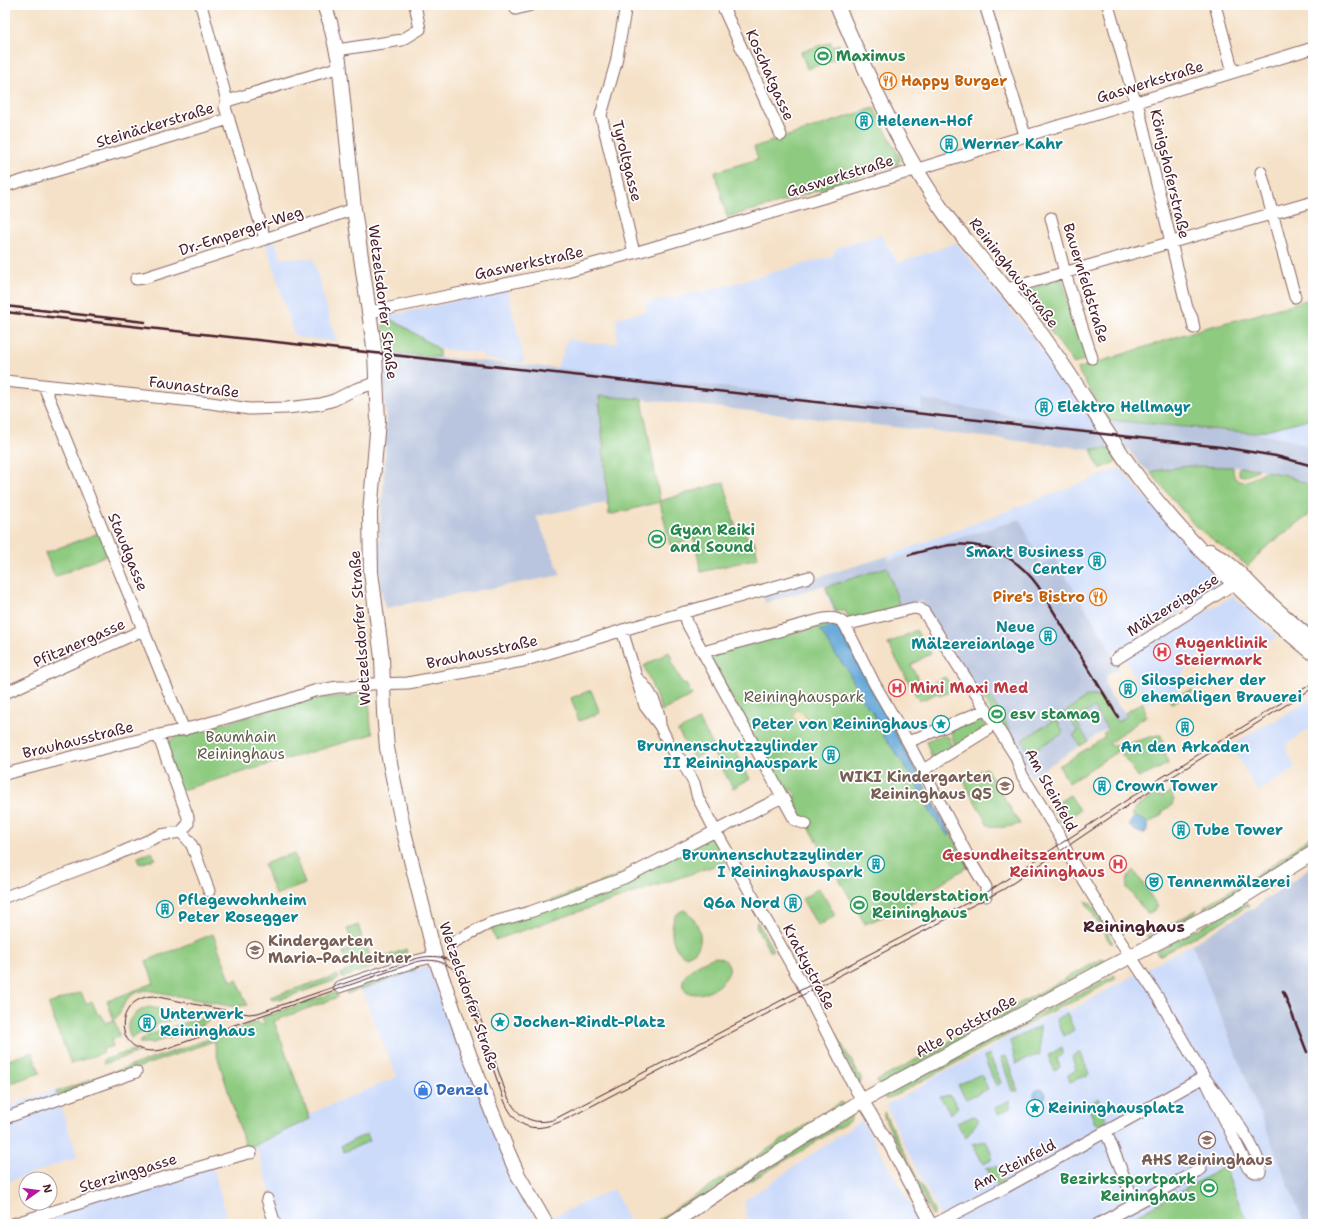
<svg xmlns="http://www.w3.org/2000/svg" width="1318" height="1229" font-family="'Shantell Sans',sans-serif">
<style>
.built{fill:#cddbfa}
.industrial{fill:#b9c5de}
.green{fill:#8ecb80;stroke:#6c7556}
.sand{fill:#eeda9e;stroke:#9c7c64}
.water{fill:#64a7d8;stroke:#576382}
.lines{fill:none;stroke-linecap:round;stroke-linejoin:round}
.minor-casing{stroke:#866362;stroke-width:13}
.major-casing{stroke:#866362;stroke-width:16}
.minor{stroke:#fff;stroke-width:11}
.major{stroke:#fff;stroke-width:14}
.tram{stroke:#4a1f2b;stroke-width:1}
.rail{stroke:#4a1f2b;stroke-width:2.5}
.labels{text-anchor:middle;stroke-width:3.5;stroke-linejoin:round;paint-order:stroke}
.leisure-label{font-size:15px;font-weight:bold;fill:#27864d;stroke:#fff;text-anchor:start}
.street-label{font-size:15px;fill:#4a1f2b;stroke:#fff}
.food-label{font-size:15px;font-weight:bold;fill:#c56008;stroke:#fff;text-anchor:start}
.culture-label{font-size:15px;font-weight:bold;fill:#0d838f;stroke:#fff;text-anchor:start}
.health-label{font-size:15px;font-weight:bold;fill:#be3a42;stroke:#fff;text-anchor:start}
.park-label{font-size:15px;fill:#625b49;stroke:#fff}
.education-label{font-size:15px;font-weight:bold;fill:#785e54;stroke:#fff;text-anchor:end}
.shop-label{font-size:15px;font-weight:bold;fill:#366cbe;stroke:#fff;text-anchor:start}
.neighbourhood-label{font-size:16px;font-weight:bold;fill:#4a1f2b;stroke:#fff}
</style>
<rect width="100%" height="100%" fill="#fff"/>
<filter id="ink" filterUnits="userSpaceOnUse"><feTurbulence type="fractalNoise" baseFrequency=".025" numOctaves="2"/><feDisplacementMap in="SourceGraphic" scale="8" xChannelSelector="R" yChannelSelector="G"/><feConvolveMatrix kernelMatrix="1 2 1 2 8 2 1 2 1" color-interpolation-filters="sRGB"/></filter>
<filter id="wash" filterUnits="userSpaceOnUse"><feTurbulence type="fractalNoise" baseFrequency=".012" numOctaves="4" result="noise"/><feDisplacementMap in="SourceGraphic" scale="16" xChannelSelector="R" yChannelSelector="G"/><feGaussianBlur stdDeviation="0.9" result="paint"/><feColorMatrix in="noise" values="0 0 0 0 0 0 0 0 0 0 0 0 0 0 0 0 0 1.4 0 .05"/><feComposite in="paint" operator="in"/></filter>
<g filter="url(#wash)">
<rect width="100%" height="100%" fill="#f5e1c7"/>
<path class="built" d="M881,235L898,263L956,243L1031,335L1097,428L1094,430L922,399L920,409L557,368L568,339L597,344L617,343L616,318L647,311L646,303L713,289L833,256L836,248Z
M275,241L281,258H313L333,331L337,342L296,337L293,332L266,243Z
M507,290L523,355L524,363L486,359L481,353L439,349L403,326L388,318L387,316Z
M1313,418V448L1291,440L1254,433Z
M1121,468L1130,480L1222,584L1212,592L1160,625L1111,654L1107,646L1108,644L1055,560L1041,565L1020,519L889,560L888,556Z
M1233,596L1278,637L1220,675L1202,653L1187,666L1179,682L1178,689L1147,704L1125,657L1130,653L1148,646Z
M1313,697V732L1306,730L1285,746L1295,768L1258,792L1231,745L1270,722L1275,721Z
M1192,944L1304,1224H1248L1237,1196L1223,1167L1121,1224H944L899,1134L886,1105L928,1083L926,1081L982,1053L1007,1037L1066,1007L1069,1011Z
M425,967H428L433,978L448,1018L536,1220L526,1224H281L255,1145L310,1119L309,1114L397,1077L361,989Z
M56,1089L59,1102L78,1157L5,1183V1107Z
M862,1120L922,1224H749L744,1201Z
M211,1159L226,1215L196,1224H6Z
M614,1189L630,1224H556L552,1217Z"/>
<path class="industrial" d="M372,351L557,368L920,409L922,399L1094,430L1108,420L1254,433L1291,440L1313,448V487L1286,475L1249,467L1189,466L1153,471L1151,473L1139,463L1129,450L1091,449L642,399L599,396L607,503L536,516L561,575L385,608L380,584L379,545L385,462L386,422L382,368Z
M1020,519L1041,564L1055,559L1108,644L1107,646L1119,668L1107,675L1105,683L1110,695L1121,709L1128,715L1031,777L921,601L850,622L845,610L834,613L824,585L765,603L763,594L888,556L889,560Z
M1313,865V1224H1304L1192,944L1247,911L1256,907L1271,895L1276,894Z"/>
<path class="green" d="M831,42L832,47L839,44L844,56L807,69L801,52Z
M874,108L900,158L898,164L772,205L727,217L715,172L758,159L754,147Z
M1062,279L1087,359L1074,364L1022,291Z
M1313,298V418L1254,433L1108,420L1077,369L1204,328L1248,317Z
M388,318L403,326L439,349V357L382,352L383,325Z
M599,396L642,399L660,501L724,482L736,529L754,540L758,558L701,572L694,539L670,545L660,502L609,515Z
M1091,449H1112L1117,457V461L1100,469L1098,467Z
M1189,466L1233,467C1233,472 1233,475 1236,479C1244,487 1257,475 1265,471L1286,475L1313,487V512L1265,548L1248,566L1195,526L1151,473L1153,471Z
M1240,467L1258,469C1253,473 1246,478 1239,475L1238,469Z
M101,532L109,554L55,577L45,553Z
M887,567L900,607L850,622L845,610L836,612L826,587Z
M838,622L923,783L969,866L902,909L865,924L794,801H790L789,798L796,796L792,789L784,793L709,656L818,626Z
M916,630L931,653L911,665L923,688L945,677L954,690L940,696L938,693L919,701L888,644Z
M669,652L672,658L670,660L684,685L686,684L692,695L662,711L644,666Z
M591,690L600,713L579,721L571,698Z
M1192,690L1193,691L1171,704L1169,698Z
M359,695L366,696C373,708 368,722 373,734L178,791L168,745L170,740L173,738L309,699Z
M1088,696H1095L1102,697L1117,722L1127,716L1125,713L1143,702L1146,716L1109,743L1110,745H1116L1118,751L1069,783L1059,766L1104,738V733L1108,730L1094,708L1079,717L1081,720L1077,723L1088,741L1080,746L1073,735L1078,732L1067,714L1062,717L1061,715Z
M990,697L1010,729L1006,732L983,700Z
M980,718L986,728L956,747L951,734L955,727Z
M1056,719L1063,731L1062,734L1030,752L1022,740Z
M699,720L714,747L694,759L678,731Z
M1157,735H1161L1162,739L1168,764L1139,778L1119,750V748L1120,746Z
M948,736L953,749L933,761L926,741L936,737Z
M734,748L750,779L733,788L714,754L721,750L723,754Z
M986,768L1020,824C1010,826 997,830 988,825L963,780Z
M1170,792L1174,800L1171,806L1164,810L1161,815L1148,824L1143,820L1132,815L1134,809L1154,795L1162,797Z
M1070,795L1080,810L1061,823L1051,807Z
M709,831L726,862L495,940L490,923L612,878Z
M1313,835V839C1278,865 1242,890 1203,910L1205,906L1269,867Z
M152,852L155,859L140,864L138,857Z
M294,853L305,884L275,895L264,864Z
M1134,870L1158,907L1150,913L1146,912L1127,888C1126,881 1128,873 1134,870Z
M819,888L835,915L818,926L802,899Z
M1085,901L1091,903L1094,908L1113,943H1110Z
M1245,904L1249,905L1227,919L1161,955L1157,954L1156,952L1241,905Z
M684,910C701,920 710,952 684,956C680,953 676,949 674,943C670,932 671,913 684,910Z
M1197,910L1195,914L1147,938L1146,936L1147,934L1150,932L1152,934Z
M757,921L773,950L770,952L756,927Z
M358,925L362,937L352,941L347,929Z
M213,934L231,981L237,979L247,1005L235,1007L147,990C120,995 128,1005 114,1020L120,1037L111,1040L113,1046L103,1049L104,1052L71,1064L48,1004L81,992L86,1004L92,1001L98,1015L101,1014L105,1023L114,1020L107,1001L154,983L146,961Z
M366,944L370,956L347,964L343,952Z
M406,949L407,952L401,957L342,978L341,973Z
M716,957C747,964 717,994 697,994C694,994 690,993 687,993C671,977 703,960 716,957Z
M1102,959L1106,961L878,1086L877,1081L968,1031Z
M415,966V970L347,994L346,990Z
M338,975L339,979L281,999L272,1000L270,997Z
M1115,975V979L1075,1001L1058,1008L888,1099H885L884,1096L1020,1023Z
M334,993L337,994L338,997L274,1021L310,1119L246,1149L217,1055L214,1041L57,1096L56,1092C123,1068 191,1046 257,1022L260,1025L265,1024L262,1018L264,1017Z
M149,1007L191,1015L192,1016L160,1023L131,1038C122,1021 134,1012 149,1007Z
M1067,1013L1074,1030L1064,1036L1056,1019Z
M202,1018L211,1019L197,1028L170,1038L152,1043H139C146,1032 189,1022 202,1018Z
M1040,1026V1054L1016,1063L1010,1041Z
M835,1032L861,1078V1082L859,1083L836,1040Z
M1062,1047L1063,1053L1057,1059L1060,1067L1055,1071L1048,1056Z
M133,1050L136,1053L104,1064L103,1060Z
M1080,1051L1089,1074L1070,1082L1068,1075L1076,1070L1072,1057Z
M32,1052L40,1073L5,1085V1061Z
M989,1054L1001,1083L996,1086L984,1057Z
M1006,1056L1018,1091H1012L1001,1057Z
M981,1074L988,1089L966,1099L958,1085Z
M950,1095L958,1107L951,1114L940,1097Z
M1098,1098L1107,1121L1096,1126L1088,1106Z
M1010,1100V1108L998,1114L995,1108Z
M841,1102L844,1105L661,1224H652Z
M884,1112L934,1211V1215H932L910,1172L884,1117Z
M851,1115V1120L798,1153L740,1187V1185Z
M974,1116L978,1121L966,1138L957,1123Z
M367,1134L370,1141L344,1152L341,1146Z
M986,1141L992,1154L991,1160L984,1164L972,1144Z
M996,1166L1003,1180L998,1186L986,1168Z
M1224,1167L1248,1224H1121Z"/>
<path class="sand" d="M797,710C805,713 810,721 805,728H800L793,716L795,711Z"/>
<path class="water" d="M837,626L950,834L949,836H948L931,813L925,801L906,767L884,737L872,711L864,703L847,669L835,654L820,630Z
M1134,817C1144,819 1152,822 1145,833C1139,834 1132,830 1129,824Z
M1034 1095a6 6 0 1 1 12 0a6 6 0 1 1-12 0Z"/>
</g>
<g filter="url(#ink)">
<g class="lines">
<g class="minor-casing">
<path id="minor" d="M201,5L227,101
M626,5L616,63L601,115L634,253
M722,5L781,135
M985,5L1025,135
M1108,5L1134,98L1138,106L1187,308L1192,318L1194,328
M1215,5L1233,72
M516,9L531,5
M337,50L402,40L420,29L415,5
M1261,172L1295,297
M5,186L229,119
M1051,218L1065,273L1092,358
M265,239L225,107L227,101L340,67
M136,279L144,278L265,239L354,209
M1007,289L1313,202
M370,312L563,272L634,253L846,191L1313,48
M5,381L211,403L249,409L287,408L321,404L334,400L356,389L376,383
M44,386L184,730
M684,612L688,625L795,820L806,824
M845,625L914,608L920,609L924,612L1016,757L1022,775L1061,838L1068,854L1115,933L1159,999L1204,1077L1248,1168L1255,1172H1260C1265,1156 1216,1093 1204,1077
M622,630L645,706L660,726L673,752L682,761L694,783L698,798L716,832L800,980L856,1090L870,1112L890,1146L931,1224
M703,652L819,620C829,618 838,616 845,625L874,683L908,742L972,864L986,887V896
M1116,659L1227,588L1241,581
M638,679C650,690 659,707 660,724
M5,693L143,630
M158,735L188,817V824L181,832
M908,742L985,710
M924,772L928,767L987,730
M5,774L121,744L202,725L288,700L314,691L338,687H350L371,684L408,683L523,661L633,627L809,577
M181,832L190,842L193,848L209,891
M5,897L104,860L161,835L181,832
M452,943L490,923L530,912L624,878L782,797
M339,987L416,961L428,958H435
M5,1118L136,1072
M1106,1132L1135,1204
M267,1199L275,1224
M13,1224L118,1191L248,1153H251
M935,1224L1006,1187L1204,1077
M1098,1224L1201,1169"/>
</g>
<g class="major-casing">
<path id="major" d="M324,5L330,22L339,61L354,209L375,353L378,421L370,513L371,572L382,658L384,712L387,748L404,832L436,960L469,1054L507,1150L518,1175L546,1224
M837,5C869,78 901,153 948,218C958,231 969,243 979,256C1002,284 1026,312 1047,342C1079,386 1106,434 1138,477C1188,543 1249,601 1313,653
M1210,551C1231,563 1240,574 1256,590C1274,609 1295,624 1313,642
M671,1224L764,1162L863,1100L1108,968L1228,906L1313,853"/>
</g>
<use href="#minor" class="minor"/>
<use href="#major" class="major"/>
<path class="tram" d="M1313,683L1148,786L986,893L553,1120C529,1126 515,1114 506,1093L466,977C455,957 435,953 415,959L258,1013L249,1014L229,1011L153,996C112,998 112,1059 162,1050L416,962C435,957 451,963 462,979L504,1100C522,1144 553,1126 584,1110L1004,889L1151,790L1313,688"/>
<path class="rail" d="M5,306L145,322
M5,312L1221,447L1276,456L1313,466
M909,555C923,551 937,547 951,545C987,541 1018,558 1038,586L1118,717
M1283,991L1307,1052"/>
</g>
</g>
<defs>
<g id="stadium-ring" transform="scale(0.9)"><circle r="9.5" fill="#fff" stroke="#2e9e5b" stroke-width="1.5"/><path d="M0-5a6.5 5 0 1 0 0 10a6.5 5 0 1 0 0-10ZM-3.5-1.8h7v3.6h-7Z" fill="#2e9e5b"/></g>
<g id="restaurant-ring" transform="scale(0.9)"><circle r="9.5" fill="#fff" stroke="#e8710a" stroke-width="1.5"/><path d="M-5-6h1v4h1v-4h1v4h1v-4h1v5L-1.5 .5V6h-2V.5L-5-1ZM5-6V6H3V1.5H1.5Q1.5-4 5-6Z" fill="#e8710a"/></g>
<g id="building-ring" transform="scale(0.9)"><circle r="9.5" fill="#fff" stroke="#0f9aa8" stroke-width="1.5"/><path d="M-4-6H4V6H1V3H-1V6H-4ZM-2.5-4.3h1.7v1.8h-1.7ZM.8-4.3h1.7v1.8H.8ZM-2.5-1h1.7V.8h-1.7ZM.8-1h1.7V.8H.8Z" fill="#0f9aa8"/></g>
<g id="hospital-ring" transform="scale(0.9)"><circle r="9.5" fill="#fff" stroke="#e0444e" stroke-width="1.5"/><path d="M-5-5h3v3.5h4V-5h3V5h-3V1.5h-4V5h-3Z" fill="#e0444e"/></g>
<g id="sight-ring" transform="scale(0.9)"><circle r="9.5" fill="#fff" stroke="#0f9aa8" stroke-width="1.5"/><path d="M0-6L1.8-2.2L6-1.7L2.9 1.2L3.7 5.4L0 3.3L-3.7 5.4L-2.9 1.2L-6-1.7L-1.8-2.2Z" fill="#0f9aa8"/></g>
<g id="school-ring" transform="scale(0.9)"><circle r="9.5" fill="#fff" stroke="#8d6e63" stroke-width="1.5"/><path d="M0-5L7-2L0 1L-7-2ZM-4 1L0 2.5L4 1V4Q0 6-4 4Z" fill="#8d6e63"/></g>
<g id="theatre-ring" transform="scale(0.9)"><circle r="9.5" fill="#fff" stroke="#0f9aa8" stroke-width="1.5"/><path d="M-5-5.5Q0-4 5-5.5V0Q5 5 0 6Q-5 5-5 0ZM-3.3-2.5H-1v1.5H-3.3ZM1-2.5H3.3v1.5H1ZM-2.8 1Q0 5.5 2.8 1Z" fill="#0f9aa8"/></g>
<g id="shop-ring" transform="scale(0.9)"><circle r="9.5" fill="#fff" stroke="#3f7fe0" stroke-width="1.5"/><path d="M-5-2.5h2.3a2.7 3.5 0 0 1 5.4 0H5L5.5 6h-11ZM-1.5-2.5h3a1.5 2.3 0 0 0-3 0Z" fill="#3f7fe0"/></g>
</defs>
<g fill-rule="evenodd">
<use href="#stadium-ring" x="823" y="56"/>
<use href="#restaurant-ring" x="888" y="81"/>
<use href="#building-ring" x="864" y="121"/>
<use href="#building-ring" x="949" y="144"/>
<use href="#building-ring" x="1044" y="407"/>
<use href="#stadium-ring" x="657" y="539"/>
<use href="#building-ring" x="1097" y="561"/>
<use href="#restaurant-ring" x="1098" y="597"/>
<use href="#building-ring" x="1048" y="636"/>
<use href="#hospital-ring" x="1162" y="652"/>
<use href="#hospital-ring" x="897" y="688"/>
<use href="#building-ring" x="1128" y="689"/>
<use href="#stadium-ring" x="997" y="714"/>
<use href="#sight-ring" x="941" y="724"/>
<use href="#building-ring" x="1185" y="727"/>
<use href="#building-ring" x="831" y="755"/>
<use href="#school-ring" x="1005" y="786"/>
<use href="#building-ring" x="1102" y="786"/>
<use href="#building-ring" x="1181" y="830"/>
<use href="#building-ring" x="876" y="864"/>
<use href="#hospital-ring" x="1118" y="864"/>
<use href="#theatre-ring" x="1154" y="882"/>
<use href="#building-ring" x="793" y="903"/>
<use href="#stadium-ring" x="859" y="905"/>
<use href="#building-ring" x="165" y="909"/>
<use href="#school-ring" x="255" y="950"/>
<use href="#sight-ring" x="500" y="1022"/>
<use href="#building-ring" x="147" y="1023"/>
<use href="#shop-ring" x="423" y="1090"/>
<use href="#sight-ring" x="1035" y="1108"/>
<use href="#school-ring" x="1207" y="1140"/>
<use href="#stadium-ring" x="1209" y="1188"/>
</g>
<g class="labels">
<g class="leisure-label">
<text x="836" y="61">Maximus</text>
<text x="670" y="535">Gyan Reiki<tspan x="670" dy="17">and Sound</tspan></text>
<text x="1010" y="719">esv stamag</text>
<text x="872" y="901">Boulderstation<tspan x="872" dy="17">Reininghaus</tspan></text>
<text x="1196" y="1184" text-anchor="end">Bezirkssportpark<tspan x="1196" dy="17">Reininghaus</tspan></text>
</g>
<g class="street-label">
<text transform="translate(770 75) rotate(66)" y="5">Koschatgasse</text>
<text transform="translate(1150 82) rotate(-17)" y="5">Gaswerkstraße</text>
<text transform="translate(155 125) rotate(-17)" y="5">Steinäckerstraße</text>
<text transform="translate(627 161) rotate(76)" y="5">Tyroltgasse</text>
<text transform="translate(1170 174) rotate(77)" y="5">Königshoferstraße</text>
<text transform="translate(840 176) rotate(-17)" y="5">Gaswerkstraße</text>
<text transform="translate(241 231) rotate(-18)" y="5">Dr.-Emperger-Weg</text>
<text transform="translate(529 263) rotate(-12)" y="5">Gaswerkstraße</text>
<text transform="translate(1014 273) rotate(52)" y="5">Reininghausstraße</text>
<text transform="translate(1086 283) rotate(73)" y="5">Bauernfeldstraße</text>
<text transform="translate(383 302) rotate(83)" y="5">Wetzelsdorfer Straße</text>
<text transform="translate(194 387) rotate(7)" y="5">Faunastraße</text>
<text transform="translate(128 552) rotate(68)" y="5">Staudgasse</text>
<text transform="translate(1173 605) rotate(-32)" y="5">Mälzereigasse</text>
<text transform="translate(360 628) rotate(-94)" y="5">Wetzelsdorfer Straße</text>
<text transform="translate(79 643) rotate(-24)" y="5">Pfitznergasse</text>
<text transform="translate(482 652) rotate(-12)" y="5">Brauhausstraße</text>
<text transform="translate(78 740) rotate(-14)" y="5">Brauhausstraße</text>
<text transform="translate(1051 790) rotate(61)" y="5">Am Steinfeld</text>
<text transform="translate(809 967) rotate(62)" y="5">Kratkystraße</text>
<text transform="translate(469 996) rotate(71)" y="5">Wetzelsdorfer Straße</text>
<text transform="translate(966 1026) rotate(-29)" y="5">Alte Poststraße</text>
<text transform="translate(1014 1165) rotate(-28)" y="5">Am Steinfeld</text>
<text transform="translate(128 1173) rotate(-17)" y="5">Sterzinggasse</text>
</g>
<g class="food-label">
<text x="901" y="86">Happy Burger</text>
<text x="1085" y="602" text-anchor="end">Pire's Bistro</text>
</g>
<g class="culture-label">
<text x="877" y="126">Helenen-Hof</text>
<text x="962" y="149">Werner Kahr</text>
<text x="1057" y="412">Elektro Hellmayr</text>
<text x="1084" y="557" text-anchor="end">Smart Business<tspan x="1084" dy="17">Center</tspan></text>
<text x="1035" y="632" text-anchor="end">Neue<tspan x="1035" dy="17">Mälzereianlage</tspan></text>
<text x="1141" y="685">Silospeicher der<tspan x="1141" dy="17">ehemaligen Brauerei</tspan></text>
<text x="928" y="729" text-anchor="end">Peter von Reininghaus</text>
<text x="818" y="751" text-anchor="end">Brunnenschutzzylinder<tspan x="818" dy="17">II Reininghauspark</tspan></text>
<text x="1185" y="752" text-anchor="middle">An den Arkaden</text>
<text x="1115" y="791">Crown Tower</text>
<text x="1194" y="835">Tube Tower</text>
<text x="863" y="860" text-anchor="end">Brunnenschutzzylinder<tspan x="863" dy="17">I Reininghauspark</tspan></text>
<text x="1167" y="887">Tennenmälzerei</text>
<text x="178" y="905">Pflegewohnheim<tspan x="178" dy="17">Peter Rosegger</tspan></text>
<text x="780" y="908" text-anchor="end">Q6a Nord</text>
<text x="160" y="1019">Unterwerk<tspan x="160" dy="17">Reininghaus</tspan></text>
<text x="513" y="1027">Jochen-Rindt-Platz</text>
<text x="1048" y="1113">Reininghausplatz</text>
</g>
<g class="health-label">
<text x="1175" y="648">Augenklinik<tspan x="1175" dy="17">Steiermark</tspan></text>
<text x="910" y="693">Mini Maxi Med</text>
<text x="1105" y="860" text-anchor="end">Gesundheitszentrum<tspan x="1105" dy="17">Reininghaus</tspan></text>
</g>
<g class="park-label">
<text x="804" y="702">Reininghauspark</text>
<text x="241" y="742">Baumhain<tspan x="241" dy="17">Reininghaus</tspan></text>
</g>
<g class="education-label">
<text x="992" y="782">WIKI Kindergarten<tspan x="992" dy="17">Reininghaus Q5</tspan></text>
<text x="268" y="946" text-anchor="start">Kindergarten<tspan x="268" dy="17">Maria-Pachleitner</tspan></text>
<text x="1207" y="1165" text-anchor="middle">AHS Reininghaus</text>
</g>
<g class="shop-label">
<text x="436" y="1095">Denzel</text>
</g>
<g class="neighbourhood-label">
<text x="1134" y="932">Reininghaus</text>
</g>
</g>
<rect width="1318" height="1229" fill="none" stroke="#fff" stroke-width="20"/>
<g transform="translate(38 1191) rotate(76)"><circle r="19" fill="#ffffff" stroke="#b7a5aa"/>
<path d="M0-3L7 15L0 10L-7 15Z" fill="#b5179e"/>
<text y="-6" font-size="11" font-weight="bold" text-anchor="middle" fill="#4a1f2b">N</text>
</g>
</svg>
